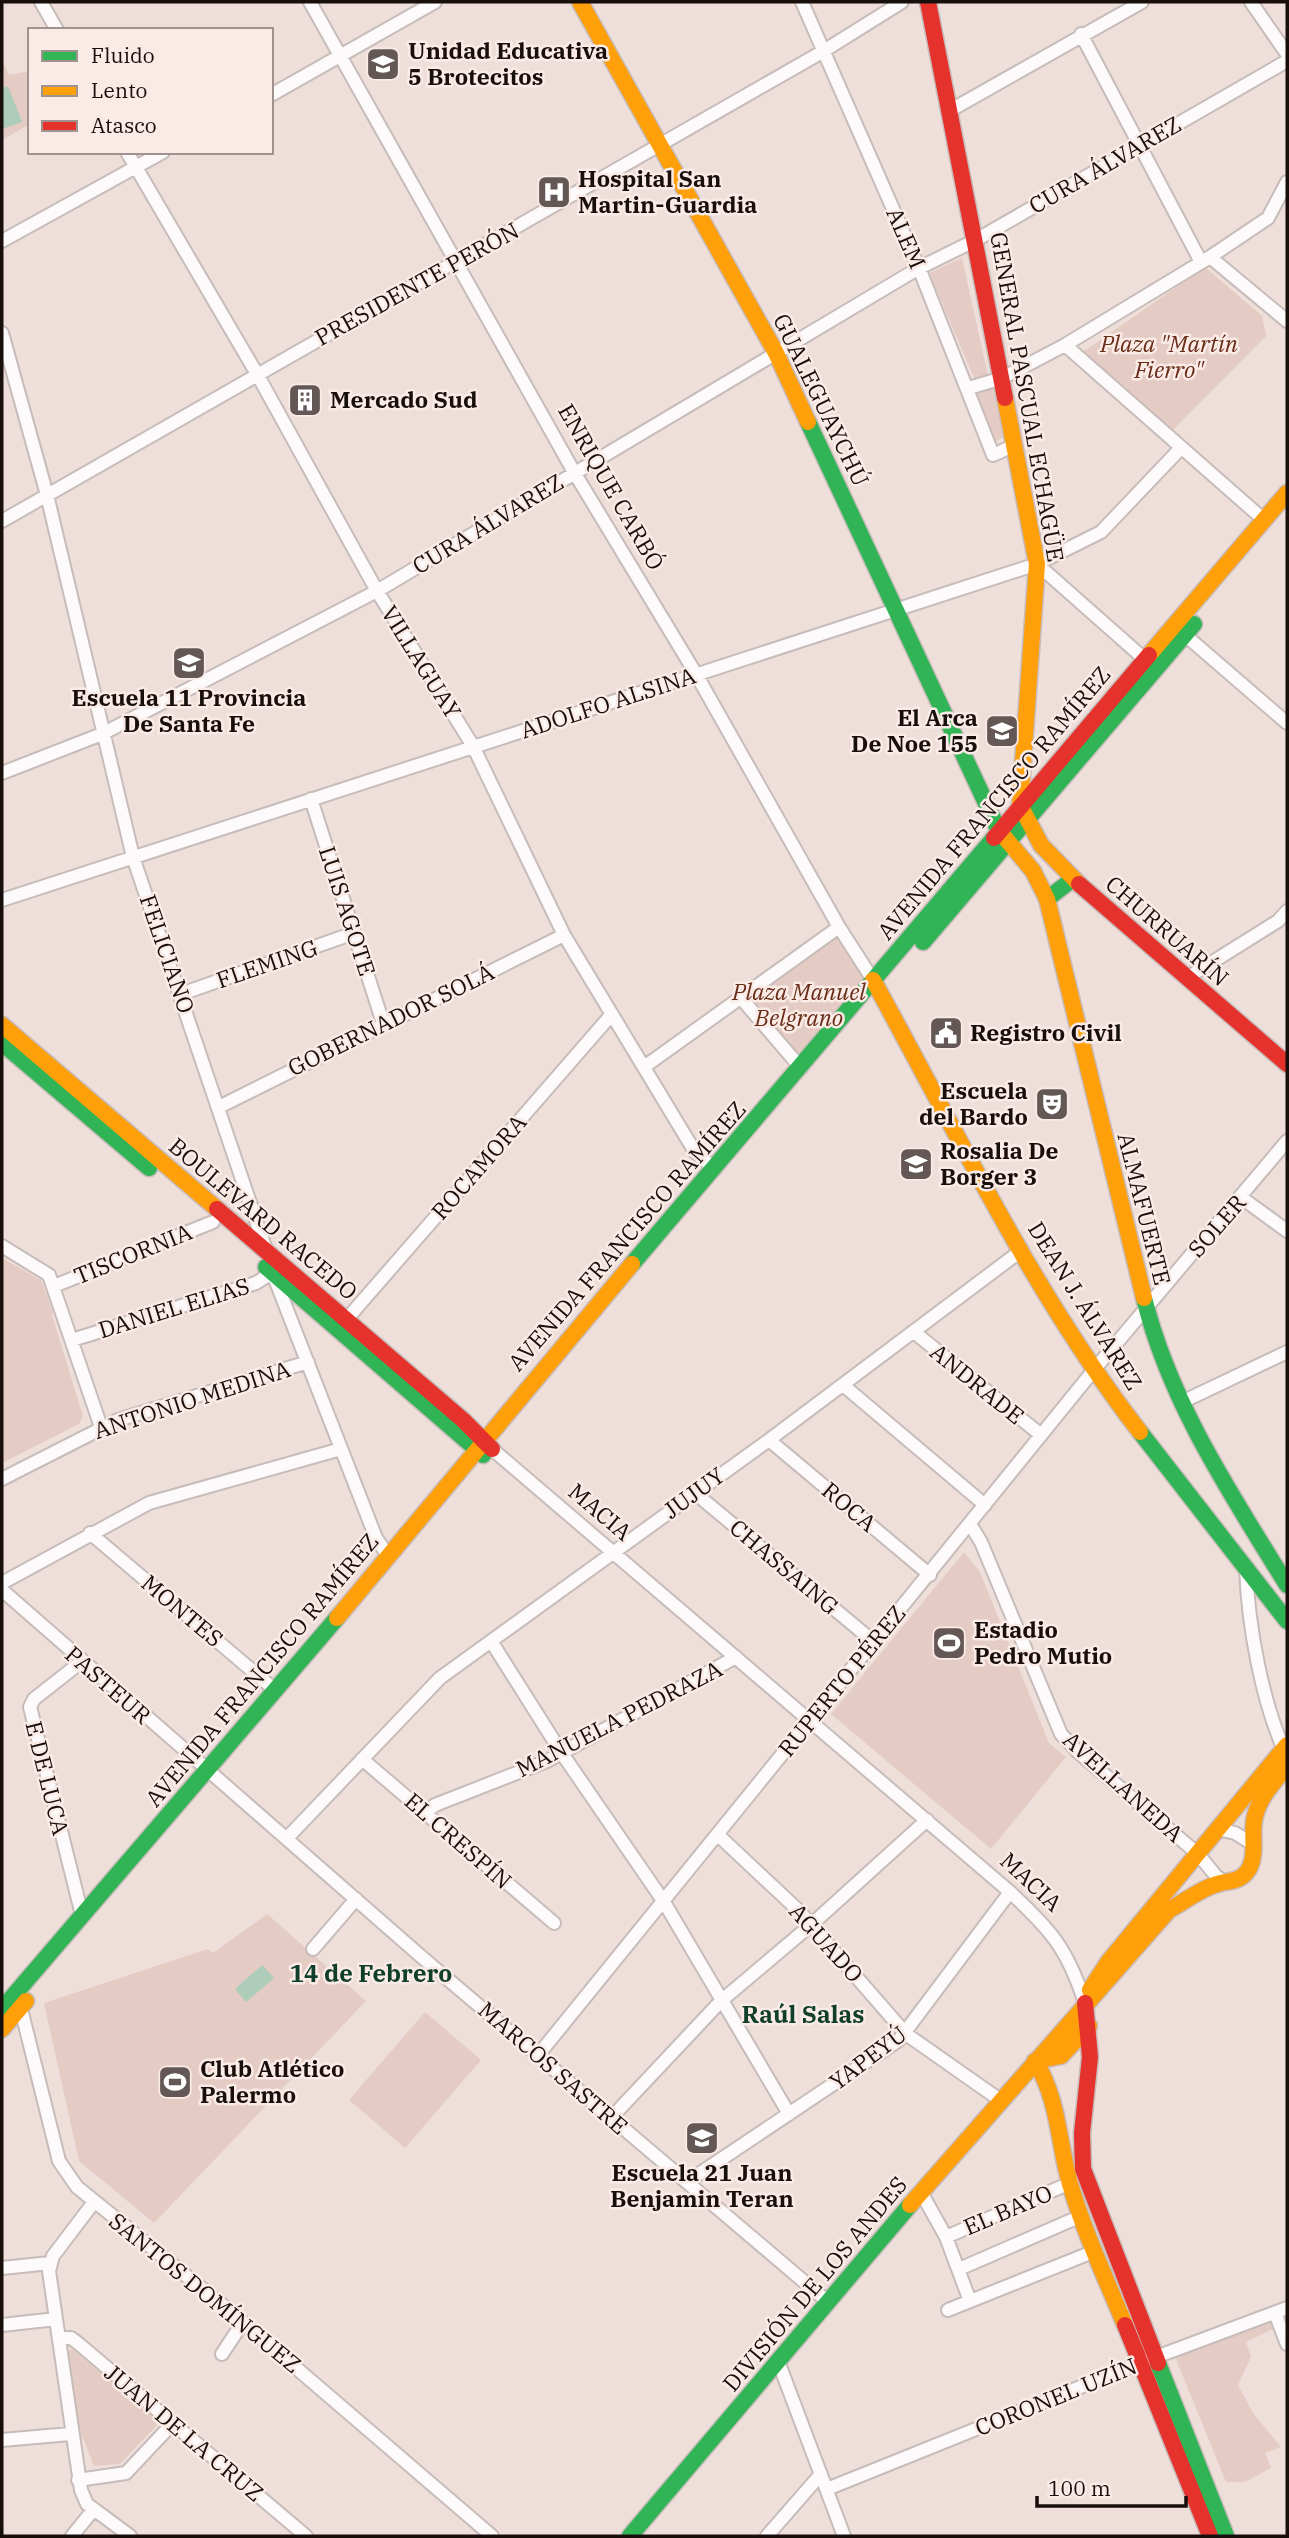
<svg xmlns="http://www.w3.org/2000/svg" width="1289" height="2538" font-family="'IBM Plex Serif',serif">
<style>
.green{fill:#e4cbc3}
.water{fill:#aeccba}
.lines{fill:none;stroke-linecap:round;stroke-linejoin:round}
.street-casing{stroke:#c7bcb9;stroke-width:16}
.fast-casing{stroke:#c7bcb9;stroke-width:19}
.slow-casing{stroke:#c7bcb9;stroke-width:19}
.jam-casing{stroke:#c7bcb9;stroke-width:19}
.street{stroke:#fcfafa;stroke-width:12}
.fast{stroke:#30b455;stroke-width:16}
.slow{stroke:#ff9f0a;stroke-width:16}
.jam{stroke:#e5322d;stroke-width:16}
.labels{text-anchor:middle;stroke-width:5;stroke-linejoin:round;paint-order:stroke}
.poi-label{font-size:23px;font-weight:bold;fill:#180f0d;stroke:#fbebe6;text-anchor:start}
.street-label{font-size:23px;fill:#180f0d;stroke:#fbebe6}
.park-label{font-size:23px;font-style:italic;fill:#682c18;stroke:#fbebe6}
.neighbourhood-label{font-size:24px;font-weight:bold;fill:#0f3e2b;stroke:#fbebe6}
</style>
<rect width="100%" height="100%" fill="#eedfdb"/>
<path class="green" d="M2,60L9,75L30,71V124L2,140Z
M962,258L988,376L975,380L929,273Z
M1205,267L1262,316L1266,336L1171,432L1083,352Z
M993,386L1003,438L990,443L972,397Z
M839,927L873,980L801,1068L741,998Z
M2,1258L41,1280L53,1312L52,1315L83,1416L79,1424L2,1463Z
M964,1552L980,1572L1049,1743L1066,1757L991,1849L831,1714Z
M267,1914L366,2001L154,2223L79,2161L44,2003L208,1949L213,1953Z
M425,2012L481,2060L405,2148L349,2100Z
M1272,2319L1273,2329L1246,2342L1251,2357L1238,2385L1253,2413L1281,2447L1265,2453L1271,2468L1245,2482H1226L1175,2357Z
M67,2350H73L160,2422L120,2464L94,2466L79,2428Z"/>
<path class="water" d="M8,86L22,122L2,129V88Z
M262,1965L274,1978L246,2002L235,1989Z"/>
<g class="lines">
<g class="street-casing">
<path id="street" d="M41,2L57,30
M310,2L574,472L696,674L839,927L873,980
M802,2L919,268L993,455L1015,445
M1251,2L1287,54
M1081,34L1201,262
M271,95L435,2
M949,111L1142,2
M127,152L257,374L377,591L473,746L564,935L695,1152L715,1169
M2,241L163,152
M1210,257L1287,321
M2,333L47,495L133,857L266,1250
M1065,345L1264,520
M969,388L1002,378L1065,345L1210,257L1268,218L1287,182
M2,521L822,52L902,2
M1037,564L1149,663
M1185,635L1287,723
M2,773L102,734L377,591L919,268L976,240L1287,61
M311,799L383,1023
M2,900L1037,564L1101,532L1180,449
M1187,978L1278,921L1287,911
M181,994L354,933
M741,998L801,1068
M644,1067L839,927
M219,1107L564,935
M1242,1198L1287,1231
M2,1246L49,1275L101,1427
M273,1274L376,1538L389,1557
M54,1286L213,1222
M346,1320L612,1014
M914,1332L1041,1435
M72,1340L256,1283L273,1272
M843,1385L985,1505
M1182,1402L1287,1352
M769,1440L930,1575
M492,1449L1010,1892C1051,1930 1067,1948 1085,2003
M2,1479L118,1420L308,1362
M695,1493L874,1642
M970,1524L981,1542L1061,1734L1078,1752L1198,1854L1216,1876L1224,1882
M90,1533L275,1690
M1246,1568C1248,1625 1262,1703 1286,1754
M2,1583L149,1503L341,1449
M2,1590L424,1959L828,2302
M491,1641L561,1752L664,1902L789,2114
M81,1662L34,1699L30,1707L82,1915
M362,1759L554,1923
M425,1813L435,1805L547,1761L736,1657
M1218,1829L1235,1833L1251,1843
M718,1835L799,1911L906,2034L1000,2100
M288,1837L440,1678L769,1440L1022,1250
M313,1949L356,1899
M20,2005L59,2161L77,2187L231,2312L492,2536
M539,2054L1093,1371L1287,1141
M611,2118L721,2001L812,1924L927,1820
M687,2182L899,2040L1010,1892
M922,2194L946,2237L970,2301
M94,2202L53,2256L49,2271L81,2490L87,2504L130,2536
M946,2237L1070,2183
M2,2268L50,2263
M959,2269L1081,2216
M948,2310L1095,2251
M1275,2313L1287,2344
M2,2325L56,2319
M59,2338H71L79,2344L306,2536
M222,2354L243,2322
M778,2361L844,2536
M2,2440L70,2434
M78,2480L126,2473L173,2423
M827,2489L1140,2363L1287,2308
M72,2536L94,2509
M767,2536L821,2474"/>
</g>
<g class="fast-casing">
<path id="fast" d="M808,422L999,831
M1047,899L1073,879
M923,942L1194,624
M2,1043L149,1168
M632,1264L994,838
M266,1267L483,1455
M1144,1298C1170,1403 1231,1494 1287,1585
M1140,1432L1287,1621
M2,2009L337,1618
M1158,2363L1226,2536
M630,2536L910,2205"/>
</g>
<g class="slow-casing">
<path id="slow" d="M580,2L776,353L808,422
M1005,398L1037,564L1020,805L1041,845L1079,884
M1149,655L1287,493
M1001,833L1033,871L1047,899L1144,1298
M873,980C957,1132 1033,1294 1140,1432
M2,1025L217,1209
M337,1618L632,1264
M1090,1990L1109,1961L1287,1745
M2,2029L26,2001
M1035,2061C1059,2100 1058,2141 1070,2184C1084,2232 1106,2279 1125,2325
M1035,2061L1061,2056L1089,2026
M910,2205L1169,1910C1184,1902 1200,1889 1217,1884C1228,1880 1237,1883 1246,1873C1259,1858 1250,1834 1255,1816C1260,1796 1275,1781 1287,1766"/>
</g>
<g class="jam-casing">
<path id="jam" d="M928,2L1005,398
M994,838L1149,655
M1079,884L1287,1064
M217,1209L463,1420L492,1449
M1085,2003L1090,2057L1082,2133L1083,2169L1158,2363
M1125,2325L1210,2536"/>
</g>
<use href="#street" class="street"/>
<use href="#fast" class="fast"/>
<use href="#slow" class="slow"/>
<use href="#jam" class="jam"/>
</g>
<defs>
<g id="school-square" transform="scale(1.75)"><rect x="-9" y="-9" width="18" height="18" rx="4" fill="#635855" stroke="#fbebe6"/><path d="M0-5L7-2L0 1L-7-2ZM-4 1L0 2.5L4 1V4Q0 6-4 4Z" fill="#fff"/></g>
<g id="hospital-square" transform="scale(1.75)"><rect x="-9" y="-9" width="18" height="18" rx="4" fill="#635855" stroke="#fbebe6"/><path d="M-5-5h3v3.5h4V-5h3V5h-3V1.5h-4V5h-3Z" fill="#fff"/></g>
<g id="building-square" transform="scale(1.75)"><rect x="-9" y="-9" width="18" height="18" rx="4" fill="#635855" stroke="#fbebe6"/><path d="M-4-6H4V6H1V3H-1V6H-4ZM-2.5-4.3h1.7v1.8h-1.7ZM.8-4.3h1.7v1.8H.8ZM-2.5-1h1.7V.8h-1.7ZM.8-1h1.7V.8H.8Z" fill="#fff"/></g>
<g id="civic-square" transform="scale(1.75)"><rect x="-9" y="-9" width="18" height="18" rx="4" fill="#635855" stroke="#fbebe6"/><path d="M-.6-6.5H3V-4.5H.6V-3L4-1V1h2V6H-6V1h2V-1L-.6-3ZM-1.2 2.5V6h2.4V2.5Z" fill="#fff"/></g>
<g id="theatre-square" transform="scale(1.75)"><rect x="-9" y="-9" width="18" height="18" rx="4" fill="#635855" stroke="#fbebe6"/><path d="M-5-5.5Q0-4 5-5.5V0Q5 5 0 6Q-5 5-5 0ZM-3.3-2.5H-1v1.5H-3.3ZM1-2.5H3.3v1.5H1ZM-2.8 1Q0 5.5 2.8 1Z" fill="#fff"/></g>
<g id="stadium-square" transform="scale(1.75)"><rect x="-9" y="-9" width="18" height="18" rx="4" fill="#635855" stroke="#fbebe6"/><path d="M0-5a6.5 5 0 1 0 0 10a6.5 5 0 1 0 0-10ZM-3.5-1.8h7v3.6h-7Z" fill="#fff"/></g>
</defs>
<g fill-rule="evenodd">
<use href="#school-square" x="383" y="64"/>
<use href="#hospital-square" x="554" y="192"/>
<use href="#building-square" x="305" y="400"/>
<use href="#school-square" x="189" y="663"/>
<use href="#school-square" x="1002" y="731"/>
<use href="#civic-square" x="946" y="1033"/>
<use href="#theatre-square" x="1052" y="1104"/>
<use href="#school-square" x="916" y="1164"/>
<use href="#stadium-square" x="949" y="1643"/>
<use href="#stadium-square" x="175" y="2082"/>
<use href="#school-square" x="702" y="2138"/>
</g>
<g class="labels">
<g class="poi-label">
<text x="408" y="59">Unidad Educativa<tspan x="408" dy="26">5 Brotecitos</tspan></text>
<text x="578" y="187">Hospital San<tspan x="578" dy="26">Martin-Guardia</tspan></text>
<text x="330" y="408">Mercado Sud</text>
<text x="189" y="706" text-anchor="middle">Escuela 11 Provincia<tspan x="189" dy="26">De Santa Fe</tspan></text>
<text x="978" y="726" text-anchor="end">El Arca<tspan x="978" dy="26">De Noe 155</tspan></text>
<text x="970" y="1041">Registro Civil</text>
<text x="1028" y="1099" text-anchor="end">Escuela<tspan x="1028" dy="26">del Bardo</tspan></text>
<text x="940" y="1159">Rosalia De<tspan x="940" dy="26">Borger 3</tspan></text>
<text x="974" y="1638">Estadio<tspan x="974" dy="26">Pedro Mutio</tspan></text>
<text x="200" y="2077">Club Atlético<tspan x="200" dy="26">Palermo</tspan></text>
<text x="702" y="2181" text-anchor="middle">Escuela 21 Juan<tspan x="702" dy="26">Benjamin Teran</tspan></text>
</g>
<g class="street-label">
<text transform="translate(1105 165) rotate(-30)" y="8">CURA ÁLVAREZ</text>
<text transform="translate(906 238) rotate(66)" y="8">ALEM</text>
<text transform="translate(417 284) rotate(-29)" y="8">PRESIDENTE PERÓN</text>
<text transform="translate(1027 397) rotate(80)" y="8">GENERAL PASCUAL ECHAGÜE</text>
<text transform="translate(821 400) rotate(64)" y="8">GUALEGUAYCHÚ</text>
<text transform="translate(611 487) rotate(60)" y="8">ENRIQUE CARBÓ</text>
<text transform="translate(488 524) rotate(-31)" y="8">CURA ÁLVAREZ</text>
<text transform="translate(421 662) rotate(58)" y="8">VILLAGUAY</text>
<text transform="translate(608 703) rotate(-18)" y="8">ADOLFO ALSINA</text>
<text transform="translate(994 803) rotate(-50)" y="8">AVENIDA FRANCISCO RAMÍREZ</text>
<text transform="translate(347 911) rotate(72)" y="8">LUIS AGOTE</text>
<text transform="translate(1167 931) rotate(41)" y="8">CHURRUARÍN</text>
<text transform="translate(167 954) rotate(71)" y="8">FELICIANO</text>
<text transform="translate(267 964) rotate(-19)" y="8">FLEMING</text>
<text transform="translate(391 1020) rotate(-26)" y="8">GOBERNADOR SOLÁ</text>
<text transform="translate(479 1167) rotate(-49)" y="8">ROCAMORA</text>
<text transform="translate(1144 1209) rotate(76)" y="8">ALMAFUERTE</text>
<text transform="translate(263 1219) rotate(40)" y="8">BOULEVARD RACEDO</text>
<text transform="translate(1217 1226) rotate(-49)" y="8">SOLER</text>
<text transform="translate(627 1236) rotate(-49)" y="8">AVENIDA FRANCISCO RAMÍREZ</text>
<text transform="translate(133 1254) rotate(-22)" y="8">TISCORNIA</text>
<text transform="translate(1085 1306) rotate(58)" y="8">DEAN J. ÁLVAREZ</text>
<text transform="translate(174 1308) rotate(-17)" y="8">DANIEL ELIAS</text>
<text transform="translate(977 1384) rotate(39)" y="8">ANDRADE</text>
<text transform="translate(192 1400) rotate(-18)" y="8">ANTONIO MEDINA</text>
<text transform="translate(694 1493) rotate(-36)" y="8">JUJUY</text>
<text transform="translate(849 1507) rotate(40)" y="8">ROCA</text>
<text transform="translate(600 1512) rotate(40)" y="8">MACIA</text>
<text transform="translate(784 1567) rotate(40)" y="8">CHASSAING</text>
<text transform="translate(182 1611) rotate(40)" y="8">MONTES</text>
<text transform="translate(262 1670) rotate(-50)" y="8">AVENIDA FRANCISCO RAMÍREZ</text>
<text transform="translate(842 1681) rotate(-51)" y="8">RUPERTO PÉREZ</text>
<text transform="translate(108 1685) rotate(41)" y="8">PASTEUR</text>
<text transform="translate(619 1719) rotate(-27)" y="8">MANUELA PEDRAZA</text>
<text transform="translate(47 1778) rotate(76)" y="8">E DE LUCA</text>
<text transform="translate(1123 1787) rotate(42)" y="8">AVELLANEDA</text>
<text transform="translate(458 1841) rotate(41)" y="8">EL CRESPÍN</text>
<text transform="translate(1031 1882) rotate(43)" y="8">MACIA</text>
<text transform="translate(826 1943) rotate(48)" y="8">AGUADO</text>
<text transform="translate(868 2058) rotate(-37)" y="8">YAPEYÚ</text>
<text transform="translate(553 2068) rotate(41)" y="8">MARCOS SASTRE</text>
<text transform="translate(1008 2210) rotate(-23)" y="8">EL BAYO</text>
<text transform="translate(815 2284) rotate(-50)" y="8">DIVISIÓN DE LOS ANDES</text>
<text transform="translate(205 2293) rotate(39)" y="8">SANTOS DOMÍNGUEZ</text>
<text transform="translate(1056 2397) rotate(-22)" y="8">CORONEL UZÍN</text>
<text transform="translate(184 2433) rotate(40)" y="8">JUAN DE LA CRUZ</text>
</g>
<g class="park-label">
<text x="1169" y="352">Plaza "Martín<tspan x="1169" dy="26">Fierro"</tspan></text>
<text x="799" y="1000">Plaza Manuel<tspan x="799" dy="26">Belgrano</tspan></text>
</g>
<g class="neighbourhood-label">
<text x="371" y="1982">14 de Febrero</text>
<text x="803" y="2023">Raúl Salas</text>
</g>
</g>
<rect width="1289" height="2538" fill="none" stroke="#180f0d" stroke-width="7"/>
<rect x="28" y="28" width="245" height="126" fill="#fbebe6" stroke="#a0938f" stroke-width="2"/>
<rect x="42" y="51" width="35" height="10" fill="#30b455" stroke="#a0938f" stroke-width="2"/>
<text x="91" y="63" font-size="21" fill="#180f0d">Fluido</text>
<rect x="42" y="86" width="35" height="10" fill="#ff9f0a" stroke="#a0938f" stroke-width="2"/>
<text x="91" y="98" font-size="21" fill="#180f0d">Lento</text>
<rect x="42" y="121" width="35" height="10" fill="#e5322d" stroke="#a0938f" stroke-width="2"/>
<text x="91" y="133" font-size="21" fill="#180f0d">Atasco</text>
<path d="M1037 2496v10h149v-10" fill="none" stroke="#180f0d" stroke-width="3.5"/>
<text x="1048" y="2496" font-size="21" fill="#180f0d" stroke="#fbebe6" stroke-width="5" paint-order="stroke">100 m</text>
</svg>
